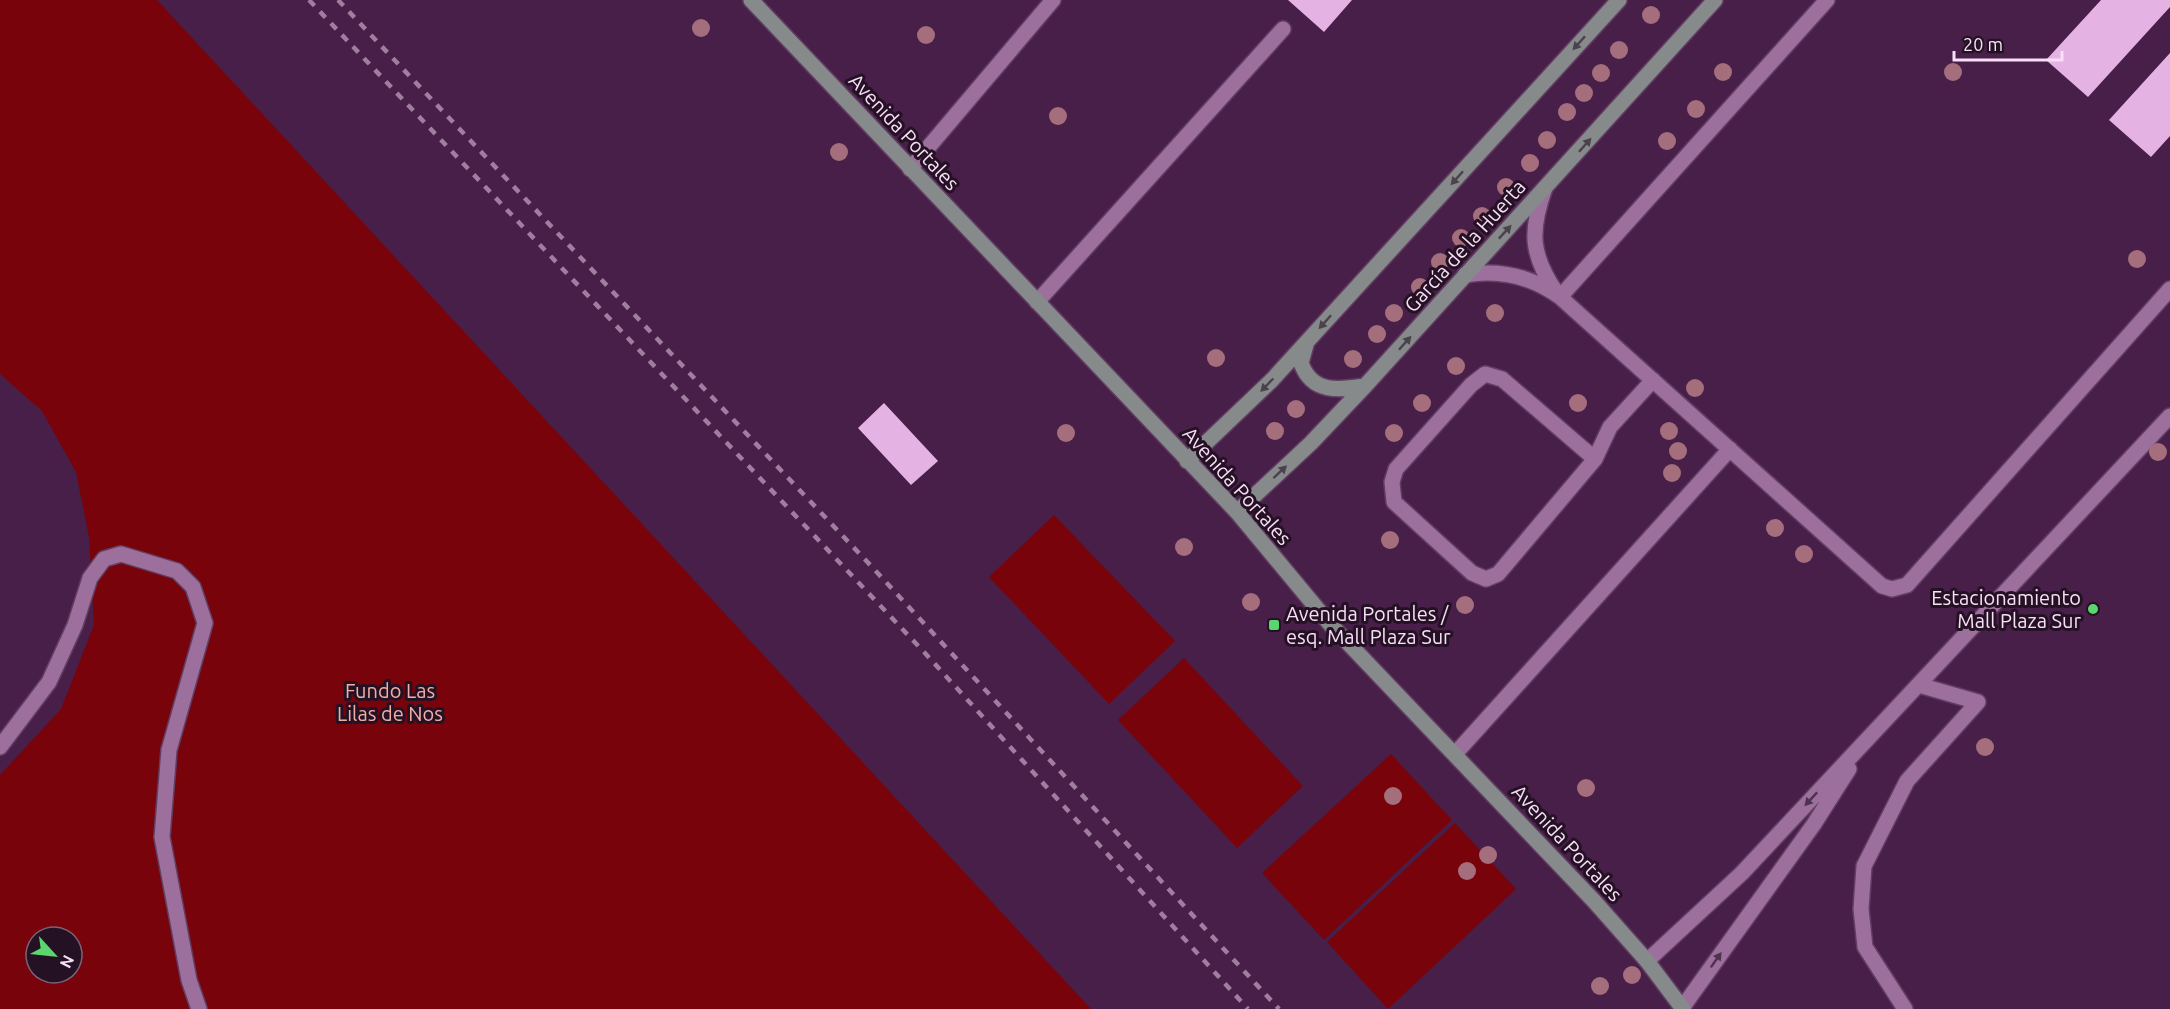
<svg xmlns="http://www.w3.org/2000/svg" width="2170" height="1009" font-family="Ubuntu,sans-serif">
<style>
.green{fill:#78030b;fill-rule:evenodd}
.building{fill:#e4b2e3}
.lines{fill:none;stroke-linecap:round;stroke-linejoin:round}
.lane-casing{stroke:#613d62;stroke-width:18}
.secondary-casing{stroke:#613d62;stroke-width:18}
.lane{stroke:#9d6f9c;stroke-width:15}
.secondary{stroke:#868a8b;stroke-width:15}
.rail{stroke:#9f7e9f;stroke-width:4.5;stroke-dasharray:8 8;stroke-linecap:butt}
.tree{fill:#a46e7c}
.oneway{fill:#4b424d}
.oneway2{fill:#4e334e}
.poi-dot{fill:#5bd56e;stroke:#241224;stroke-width:2}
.labels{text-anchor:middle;stroke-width:6;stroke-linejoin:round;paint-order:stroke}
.street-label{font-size:20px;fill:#f8def7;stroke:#241224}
.poi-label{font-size:20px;fill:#f8def7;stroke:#241224;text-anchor:end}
.park-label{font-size:20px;fill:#f0aea6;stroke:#241224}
</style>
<rect width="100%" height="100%" fill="#481f48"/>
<path class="green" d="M0,0H157L1091,1009H0V775L61,709L94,625L89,537L76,472L42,411L0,374ZM36,937H72V973H36Z
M1054,515L1175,641L1109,704L989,577Z
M1184,658L1303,786L1237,848L1118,720Z
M1391,754L1452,820L1324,940L1262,873Z
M1455,823L1516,889L1388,1009L1327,942Z"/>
<path class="building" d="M1288,0H1352L1324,32Z
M2101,0H2170V7L2088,97L2046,60Z
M2170,53V136L2151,157L2109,120Z
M884,403L938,461L911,485L858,428Z"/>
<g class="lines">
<g class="lane-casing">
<path id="lane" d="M910,169L1053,0
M1545,188C1530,230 1530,254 1556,292
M1465,275C1500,269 1531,276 1560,297L1882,586L1892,589L1907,585L2170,289
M1560,297L1827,0
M1037,302L1283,29
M1595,459L1502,379L1485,374L1471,385L1396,469L1392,482L1394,502L1472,573L1486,579L1498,574L1595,459L1610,427L1653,380
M0,747L49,682L75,625L90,578L104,559L121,554L177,571L193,587L205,623L169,750L162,837L189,980L199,1009
M1455,754L1730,449
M1647,961L1742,873L2170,416
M1682,1008L1814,824L1849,769
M1905,1009L1865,947L1861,909L1864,866L1907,781L1978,702L1919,685"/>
</g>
<g class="secondary-casing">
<path id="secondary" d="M751,0L1237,512L1330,624L1594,901L1647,961L1683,1009
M1306,345L1301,363C1312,394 1339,390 1365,386
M1187,461L1272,380L1619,0
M1237,512L1311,443L1365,386L1715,0"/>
</g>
<use href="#lane" class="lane"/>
<use href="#secondary" class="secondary"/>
<path class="rail" d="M309,0L924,652L1248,1009
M338,0L873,568L1279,1009"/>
</g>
<g class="tree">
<circle cx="1651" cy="15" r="9"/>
<circle cx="701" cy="28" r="9"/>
<circle cx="926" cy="35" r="9"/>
<circle cx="1619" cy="50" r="9"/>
<circle cx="1723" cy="72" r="9"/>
<circle cx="1953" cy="72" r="9"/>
<circle cx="1601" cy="73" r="9"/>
<circle cx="1584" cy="93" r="9"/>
<circle cx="1696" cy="109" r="9"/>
<circle cx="1567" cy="112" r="9"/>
<circle cx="1058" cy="116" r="9"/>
<circle cx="1547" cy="140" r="9"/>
<circle cx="1667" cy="141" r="9"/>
<circle cx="839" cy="152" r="9"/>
<circle cx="1530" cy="163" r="9"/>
<circle cx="1506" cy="187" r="9"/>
<circle cx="1482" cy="216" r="9"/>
<circle cx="1461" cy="238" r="9"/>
<circle cx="2137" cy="259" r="9"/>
<circle cx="1440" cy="262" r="9"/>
<circle cx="1420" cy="287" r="9"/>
<circle cx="1394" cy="313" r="9"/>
<circle cx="1495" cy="313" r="9"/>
<circle cx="1377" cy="334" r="9"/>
<circle cx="1216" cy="358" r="9"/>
<circle cx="1353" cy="359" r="9"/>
<circle cx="1456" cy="366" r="9"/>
<circle cx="1695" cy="388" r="9"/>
<circle cx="1422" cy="403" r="9"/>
<circle cx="1578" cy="403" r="9"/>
<circle cx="1296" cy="409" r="9"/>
<circle cx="1275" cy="431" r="9"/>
<circle cx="1669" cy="431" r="9"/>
<circle cx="1066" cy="433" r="9"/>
<circle cx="1394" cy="433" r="9"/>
<circle cx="1678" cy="451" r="9"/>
<circle cx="2158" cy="452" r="9"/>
<circle cx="1672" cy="473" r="9"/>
<circle cx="1775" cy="528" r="9"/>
<circle cx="1390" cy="540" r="9"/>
<circle cx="1184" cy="547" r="9"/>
<circle cx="1804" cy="554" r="9"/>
<circle cx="1251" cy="602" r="9"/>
<circle cx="1465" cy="605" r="9"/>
<circle cx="1985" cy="747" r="9"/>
<circle cx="1586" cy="788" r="9"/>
<circle cx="1393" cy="796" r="9"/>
<circle cx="1488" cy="855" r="9"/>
<circle cx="1467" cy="871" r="9"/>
<circle cx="1632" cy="975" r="9"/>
<circle cx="1600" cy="986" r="9"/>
</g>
<defs><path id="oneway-solid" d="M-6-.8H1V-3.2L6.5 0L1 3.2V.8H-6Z" transform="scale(1.5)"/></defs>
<g class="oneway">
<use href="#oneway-solid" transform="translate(1579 43) rotate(132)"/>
<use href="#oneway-solid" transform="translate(1585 145) rotate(-48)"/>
<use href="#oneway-solid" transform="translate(1457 178) rotate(132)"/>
<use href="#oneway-solid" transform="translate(1505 232) rotate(-47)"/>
<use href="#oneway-solid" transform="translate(1325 322) rotate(132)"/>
<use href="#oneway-solid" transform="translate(1405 343) rotate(-48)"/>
<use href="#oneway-solid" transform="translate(1267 385) rotate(134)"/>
<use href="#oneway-solid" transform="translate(1280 472) rotate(-43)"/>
</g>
<g class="oneway2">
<use href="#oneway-solid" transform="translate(1811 799) rotate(133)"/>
<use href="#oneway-solid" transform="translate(1716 960) rotate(-55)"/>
</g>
<g class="poi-dot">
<circle cx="2093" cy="609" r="6"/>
<rect x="1268" y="619" width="12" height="12" rx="3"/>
</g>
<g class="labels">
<g class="street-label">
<text transform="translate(904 132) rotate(47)" y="7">Avenida Portales</text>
<text transform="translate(1465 246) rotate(-48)" y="7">García de la Huerta</text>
<text transform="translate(1237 486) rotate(48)" y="7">Avenida Portales</text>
<text transform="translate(1567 843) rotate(47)" y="7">Avenida Portales</text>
</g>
<g class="poi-label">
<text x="2081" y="605">Estacionamiento<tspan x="2081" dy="23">Mall Plaza Sur</tspan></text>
<text x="1286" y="621" text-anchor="start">Avenida Portales /<tspan x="1286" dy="23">esq. Mall Plaza Sur</tspan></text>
</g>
<g class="park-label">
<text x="390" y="698">Fundo Las<tspan x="390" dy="23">Lilas de Nos</tspan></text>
</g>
</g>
<g transform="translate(54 955) rotate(117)"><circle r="28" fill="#241224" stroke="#796478" stroke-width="1.5"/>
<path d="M0-4.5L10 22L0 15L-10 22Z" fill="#5bd56e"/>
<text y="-9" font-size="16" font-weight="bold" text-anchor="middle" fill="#f8def7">N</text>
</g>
<path d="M1954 51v9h108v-9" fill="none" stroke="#f8def7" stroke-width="3"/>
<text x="1963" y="51" font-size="18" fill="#f8def7" stroke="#241224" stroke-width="4.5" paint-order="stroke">20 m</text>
</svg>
